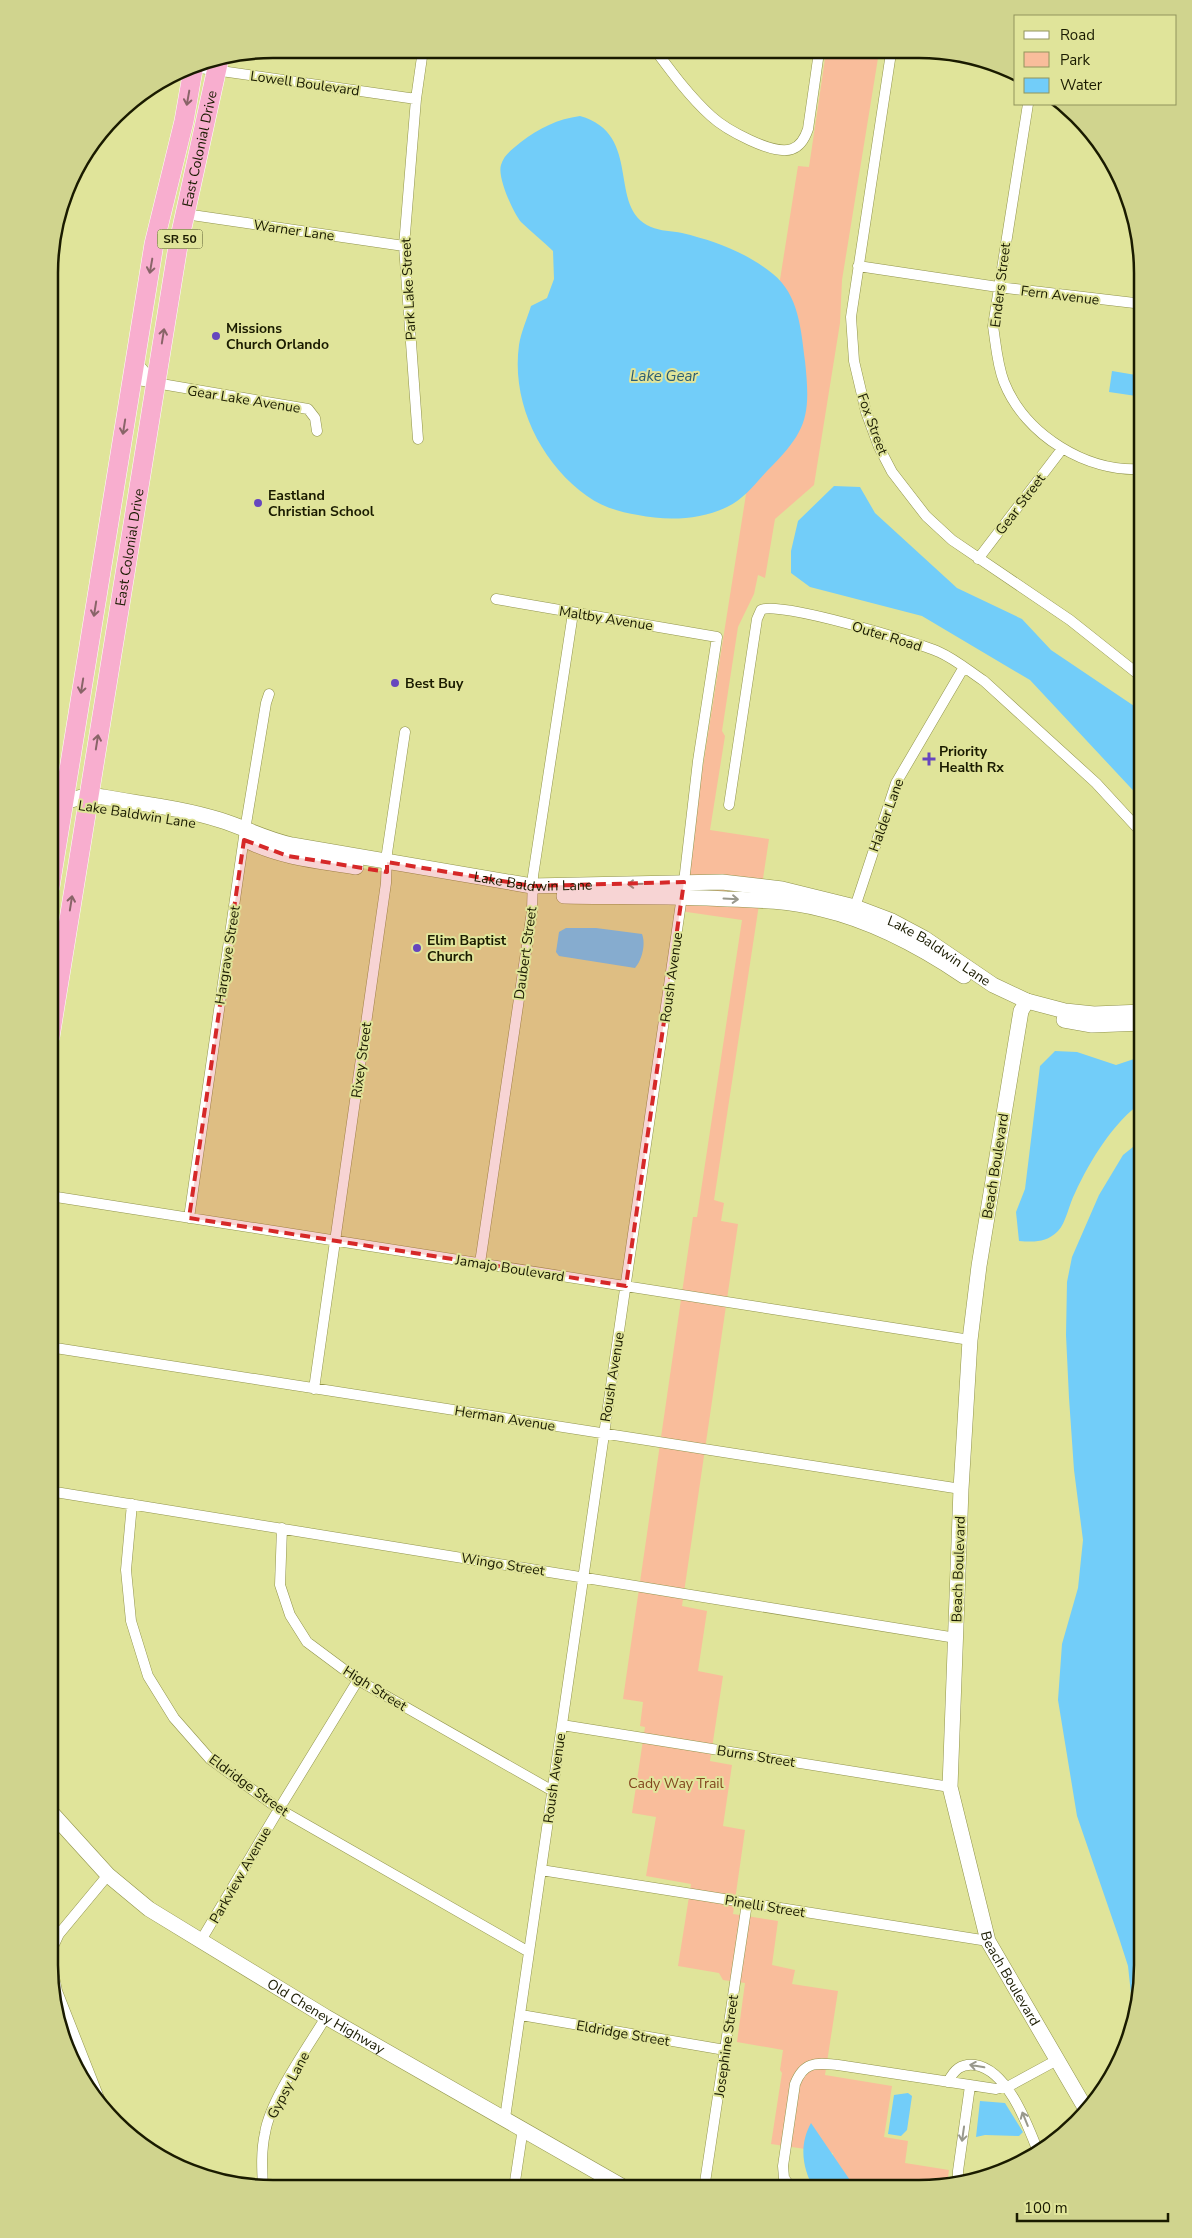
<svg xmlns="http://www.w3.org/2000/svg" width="1192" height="2238" font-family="'Nunito Sans',sans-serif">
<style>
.green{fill:#f9bd9b}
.water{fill:#72cdf9}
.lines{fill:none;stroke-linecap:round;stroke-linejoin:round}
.street-casing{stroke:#91944c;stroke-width:11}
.secondary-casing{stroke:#91944c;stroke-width:16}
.highway-casing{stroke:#fff;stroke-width:20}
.street{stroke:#fff;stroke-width:10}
.secondary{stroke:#fff;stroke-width:15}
.highway{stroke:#f8aecf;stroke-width:19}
.oneway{stroke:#896468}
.oneway2{stroke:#98988c}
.marked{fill:#d62828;fill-opacity:0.2;stroke:#d62828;stroke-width:4;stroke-dasharray:10 6;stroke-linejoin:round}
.poi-dot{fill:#6646be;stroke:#e0e49a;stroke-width:2}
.labels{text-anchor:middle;stroke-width:4;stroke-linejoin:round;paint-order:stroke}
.shield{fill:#e0e49a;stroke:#55572e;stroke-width:1}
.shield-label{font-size:12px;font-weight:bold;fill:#1a1b00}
.street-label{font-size:14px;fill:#1a1b00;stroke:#e0e49a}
.poi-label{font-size:14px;font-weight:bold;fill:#1a1b00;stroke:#e0e49a;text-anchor:start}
.park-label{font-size:14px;fill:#82461e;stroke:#e0e49a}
.water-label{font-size:15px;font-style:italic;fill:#2b5d74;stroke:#e0e49a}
.rim{fill:none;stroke:#1a1b00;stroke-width:2.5}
</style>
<rect width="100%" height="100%" fill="#e0e49a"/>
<path class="green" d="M826,52H879L842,280L840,323L814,485L775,519L765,578L758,575L754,594L738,627L722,731L725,736L710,830L769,839L714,1200L724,1203L721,1221L738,1224L682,1606L707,1611L698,1671L723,1676L710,1761L732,1765L723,1826L745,1830L733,1914L778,1921L772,1965L795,1970L792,1984L838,1991L825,2075L892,2086L884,2137L908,2141L905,2163L949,2170L947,2185L919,2189H832L833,2153L771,2144L782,2073L780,2070L783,2050L737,2042L745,1983L723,1980L719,1973L678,1966L691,1884L646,1876L656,1817L632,1813L645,1727L640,1726L643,1702L623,1699L693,1217H697L742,920L680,911L798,166L809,167Z"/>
<path class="water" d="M580,116C644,134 606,208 651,227C660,231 672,231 682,233C715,241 746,252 773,274C799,295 801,330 805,361C811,417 807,431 767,471C755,484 744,499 727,507C701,520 666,521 638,515C620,512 602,507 587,496C541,463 511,403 519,345C521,332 527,319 531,306L547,298L554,279L553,251C543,241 531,232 521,222C513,212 497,177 501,165C504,154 513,149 521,142C539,128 558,119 580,116Z
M1112,371L1142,376L1143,374V397L1109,392Z
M834,486L860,487L875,513L957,588L1022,619L1051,650L1143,712V801L1030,680L922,616L810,587L791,573V551L798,521Z
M566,928H596L642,934C646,944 642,960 635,968L559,956L556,952L559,932Z
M1055,1051L1077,1052L1116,1065L1143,1056V1101C1112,1124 1091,1159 1075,1193C1069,1204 1066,1223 1058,1231C1046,1243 1034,1242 1019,1241L1016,1212L1025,1189L1040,1066Z
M1143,1139V1980L1136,2010L1131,1994L1128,1966L1119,1938L1077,1816L1058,1700L1062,1644L1078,1588L1083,1540L1074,1470L1069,1398L1066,1335L1067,1282L1072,1257L1099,1195L1123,1155Z
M908,2093L912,2096L907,2130L901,2136L888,2134L894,2095Z
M980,2101L1005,2103L1023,2132L1019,2136L985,2135L976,2137Z
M811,2123L856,2189H814C802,2167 799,2145 811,2123Z"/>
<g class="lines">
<g class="street-casing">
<path id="street" d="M656,51C673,74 690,97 711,116C725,129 773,156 792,149C801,146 805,138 808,129L819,52
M891,53L851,317L854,361L866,412L879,447L892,472L926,516L952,540L1070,620L1143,678
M193,67L416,99
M1028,104L993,326C996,345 997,364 1004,382C1025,435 1087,473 1143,469
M185,214L404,246
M858,266L998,287L1143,304
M1141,304L1143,292
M135,360L155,384
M132,379L308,409L315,418L317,431
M418,439L404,246L416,99L423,50
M978,559L1062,449
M496,599L717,637L698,761L684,882L505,2118
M50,802H64
M729,805L757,619L761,610C777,600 916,642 939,652C955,659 969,671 984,681L1096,783L1143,834
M853,913L896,783L964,667
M50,1196L970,1340
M189,1218L245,830L266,703L269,694
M480,1263L532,911L533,876L573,613
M49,1347L961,1489
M314,1389L386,883L387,853L405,732
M49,1491L956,1638
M132,1504L126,1570L131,1621L148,1676L174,1718L210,1759L279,1809L529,1952
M282,1528L280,1585L290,1615L307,1642L358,1680L551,1790
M562,1725L950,1787
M541,1870L988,1941
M200,1942L279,1809L358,1680
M521,2015L725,2050
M948,2082C954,2070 961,2063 975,2065C1008,2070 1028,2126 1039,2154
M103,2108L57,1991L52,1967V1949L59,1934L108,1875
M960,2182L958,2179V2171L970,2086
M263,2187C262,2169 261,2151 265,2133C270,2100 308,2047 326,2017
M514,2188L523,2128
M704,2189L747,1903
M792,2189L784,2178L783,2166L795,2084C804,2061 816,2063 838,2065L996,2089L1011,2085L1057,2060"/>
</g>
<g class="secondary-casing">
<g id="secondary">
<path id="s1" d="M64,802L89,795L103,797C142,804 182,808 220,820C246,828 264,839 292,845L532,886L722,882L782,889L855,907L892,921L924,938L993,985L1027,1001L1065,1011L1094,1014L1143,1012"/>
<path d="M250,842C283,858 320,861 356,867"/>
<path d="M564,896C619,897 673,896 727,899C759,900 790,901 821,909C873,921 921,947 964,976"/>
<path id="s2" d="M1027,1001L1021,1011L1019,1023L979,1266L970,1340L961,1489L950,1787L988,1941L1087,2111"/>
<path d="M1064,1020L1092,1025L1143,1023"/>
<path id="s3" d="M49,1810L108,1875L149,1909L326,2017L625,2188"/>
</g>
</g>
<g class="highway-casing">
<g id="highway">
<path d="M50,887L154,244L184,121L194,64"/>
<path id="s4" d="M50,1037L178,246L219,59"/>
</g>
</g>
<use href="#street" class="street"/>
<use href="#secondary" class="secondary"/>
<use href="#highway" class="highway"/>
</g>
<defs><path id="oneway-shaft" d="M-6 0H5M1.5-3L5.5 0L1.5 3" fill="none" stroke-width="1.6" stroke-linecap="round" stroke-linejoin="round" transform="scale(1.25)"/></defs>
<g class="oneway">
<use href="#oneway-shaft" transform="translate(188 98) rotate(100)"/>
<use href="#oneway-shaft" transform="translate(151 266) rotate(100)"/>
<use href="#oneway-shaft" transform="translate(163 336) rotate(-81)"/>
<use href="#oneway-shaft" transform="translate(124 427) rotate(99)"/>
<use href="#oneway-shaft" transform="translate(95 609) rotate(99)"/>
<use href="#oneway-shaft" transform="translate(82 686) rotate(99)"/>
<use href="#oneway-shaft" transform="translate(97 742) rotate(-81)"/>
<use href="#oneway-shaft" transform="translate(71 903) rotate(-81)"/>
</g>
<g class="oneway2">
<use href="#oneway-shaft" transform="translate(635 884) rotate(178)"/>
<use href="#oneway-shaft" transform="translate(731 899) rotate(3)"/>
<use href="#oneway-shaft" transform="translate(977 2066) rotate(-170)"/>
<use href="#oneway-shaft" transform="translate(1025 2119) rotate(-112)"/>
<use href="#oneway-shaft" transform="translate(963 2134) rotate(98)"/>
</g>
<path class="marked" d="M244,840L288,856L387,872V862L532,886L684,882L626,1286L189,1218Z"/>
<g class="poi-dot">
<circle cx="216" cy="336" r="5"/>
<circle cx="258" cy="503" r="5"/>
<circle cx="395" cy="683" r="5"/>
<path d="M926.5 751.5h5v5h5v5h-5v5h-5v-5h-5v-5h5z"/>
<circle cx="417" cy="948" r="5"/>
</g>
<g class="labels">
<rect class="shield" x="157.5" y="229.5" width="45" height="19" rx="4"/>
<g class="shield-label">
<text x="180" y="243">SR 50</text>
</g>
<g class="street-label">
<text transform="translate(305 83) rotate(8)" y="5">Lowell Boulevard</text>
<text dy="5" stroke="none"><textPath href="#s4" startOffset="901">East Colonial Drive</textPath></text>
<text transform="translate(294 230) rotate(8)" y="5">Warner Lane</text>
<text transform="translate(1000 285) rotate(-83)" y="5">Enders Street</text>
<text transform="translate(408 289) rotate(-93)" y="5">Park Lake Street</text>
<text transform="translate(1060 295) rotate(7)" y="5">Fern Avenue</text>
<text transform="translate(244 399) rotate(9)" y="5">Gear Lake Avenue</text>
<text transform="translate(873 424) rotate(70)" y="5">Fox Street</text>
<text transform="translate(1020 504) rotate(-53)" y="5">Gear Street</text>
<text dy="5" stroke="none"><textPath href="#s4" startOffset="496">East Colonial Drive</textPath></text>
<text transform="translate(606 618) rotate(9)" y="5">Maltby Avenue</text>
<text transform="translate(887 636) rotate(17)" y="5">Outer Road</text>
<text transform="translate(137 814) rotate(9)" y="5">Lake Baldwin Lane</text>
<text transform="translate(886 815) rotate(-70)" y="5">Halder Lane</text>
<text dy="5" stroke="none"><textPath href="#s1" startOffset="480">Lake Baldwin Lane</textPath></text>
<text dy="5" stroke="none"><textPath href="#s1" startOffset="900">Lake Baldwin Lane</textPath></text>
<text transform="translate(525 953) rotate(-82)" y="5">Daubert Street</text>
<text transform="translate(227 955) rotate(-81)" y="5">Hargrave Street</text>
<text transform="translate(671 977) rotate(-82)" y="5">Roush Avenue</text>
<text transform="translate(361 1060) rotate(-82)" y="5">Rixey Street</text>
<text transform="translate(995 1166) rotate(-81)" y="5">Beach Boulevard</text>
<text transform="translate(510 1268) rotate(9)" y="5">Jamajo Boulevard</text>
<text transform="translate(612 1377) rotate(-81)" y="5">Roush Avenue</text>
<text transform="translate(505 1418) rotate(9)" y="5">Herman Avenue</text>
<text transform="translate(503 1564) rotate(9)" y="5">Wingo Street</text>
<text transform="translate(958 1569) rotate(-88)" y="5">Beach Boulevard</text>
<text transform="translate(375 1688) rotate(32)" y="5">High Street</text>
<text transform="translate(756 1756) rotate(9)" y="5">Burns Street</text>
<text transform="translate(554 1778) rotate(-82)" y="5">Roush Avenue</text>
<text transform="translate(249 1785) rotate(36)" y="5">Eldridge Street</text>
<text transform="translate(240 1875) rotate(-60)" y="5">Parkview Avenue</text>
<text transform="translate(765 1906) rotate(9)" y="5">Pinelli Street</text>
<text dy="5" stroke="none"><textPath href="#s2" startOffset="994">Beach Boulevard</textPath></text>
<text dy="5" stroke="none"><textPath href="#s3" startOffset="348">Old Cheney Highway</textPath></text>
<text transform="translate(623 2033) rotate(10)" y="5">Eldridge Street</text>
<text transform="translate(726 2046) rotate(-82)" y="5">Josephine Street</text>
<text transform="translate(288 2085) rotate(-62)" y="5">Gypsy Lane</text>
</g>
<g class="poi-label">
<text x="226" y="333">Missions<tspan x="226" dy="16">Church Orlando</tspan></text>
<text x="268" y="500">Eastland<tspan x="268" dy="16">Christian School</tspan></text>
<text x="405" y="688">Best Buy</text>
<text x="939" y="756">Priority<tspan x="939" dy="16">Health Rx</tspan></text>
<text x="427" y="945">Elim Baptist<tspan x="427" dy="16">Church</tspan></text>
</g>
<g class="park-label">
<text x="676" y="1788">Cady Way Trail</text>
</g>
<g class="water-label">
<text x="664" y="381">Lake Gear</text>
</g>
</g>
<path d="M0 0H1192V2238H0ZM273 58H919A215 215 0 0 1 1134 273V1965A215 215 0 0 1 919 2180H273A215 215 0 0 1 58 1965V273A215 215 0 0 1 273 58Z" fill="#d0d48e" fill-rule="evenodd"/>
<path class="rim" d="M273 58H919A215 215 0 0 1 1134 273V1965A215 215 0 0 1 919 2180H273A215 215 0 0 1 58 1965V273A215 215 0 0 1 273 58Z"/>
<rect x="1014" y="15" width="162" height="90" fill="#e0e49a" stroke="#91945c"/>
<rect x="1024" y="31" width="25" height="8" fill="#ffffff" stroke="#91945c"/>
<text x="1060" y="40" font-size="15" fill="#1a1b00">Road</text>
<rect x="1024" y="52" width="25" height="15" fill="#f9bd9b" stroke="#91945c"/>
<text x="1060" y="65" font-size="15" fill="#1a1b00">Park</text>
<rect x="1024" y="78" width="25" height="15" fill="#72cdf9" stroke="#91945c"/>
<text x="1060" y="90" font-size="15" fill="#1a1b00">Water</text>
<path d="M1017 2213v8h151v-8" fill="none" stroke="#1a1b00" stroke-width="2.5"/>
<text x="1024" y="2213" font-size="15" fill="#1a1b00" stroke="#e0e49a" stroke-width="4" paint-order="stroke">100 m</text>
</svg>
